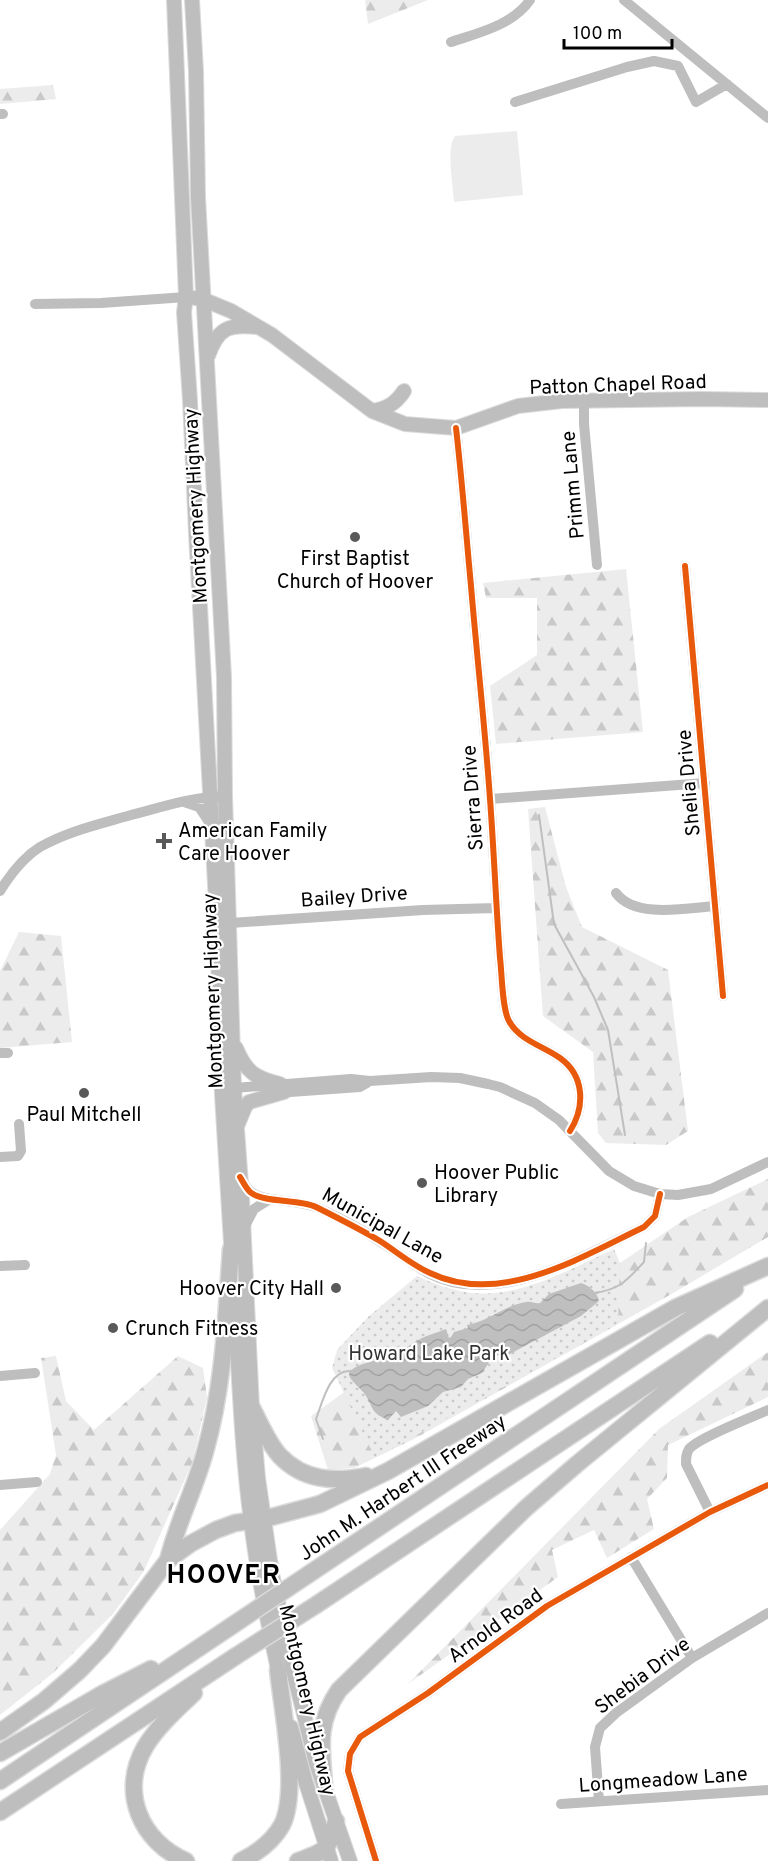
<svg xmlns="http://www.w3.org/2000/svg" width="768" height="1861" font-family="Overpass,sans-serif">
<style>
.green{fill:#ececec}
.forest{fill:url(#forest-firs)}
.park{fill:url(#park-dots)}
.water{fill:url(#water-waves)}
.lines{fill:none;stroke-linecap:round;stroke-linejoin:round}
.stream{stroke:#bfbfbf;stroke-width:2}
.major-casing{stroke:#dbdbdb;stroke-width:16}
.highway-casing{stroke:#dbdbdb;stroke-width:19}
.minor{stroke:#bebebe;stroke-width:10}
.major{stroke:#bebebe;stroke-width:14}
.highway{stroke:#bebebe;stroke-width:16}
.highway-bridge-casing{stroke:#dbdbdb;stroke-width:19;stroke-linecap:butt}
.highway-bridge{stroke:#bebebe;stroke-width:16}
.cycleway-casing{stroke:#fff;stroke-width:10}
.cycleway{stroke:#e8590c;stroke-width:6}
.poi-dot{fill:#595959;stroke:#fff;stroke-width:2}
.labels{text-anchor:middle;stroke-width:4.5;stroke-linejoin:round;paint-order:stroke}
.street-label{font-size:20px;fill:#000;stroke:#fff}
.poi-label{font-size:20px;fill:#000;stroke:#fff;text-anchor:start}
.park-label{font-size:20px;fill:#333;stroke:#fff}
.district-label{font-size:26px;font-weight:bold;letter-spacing:1.5px;fill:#000;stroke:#fff}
</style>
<defs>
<pattern id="forest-firs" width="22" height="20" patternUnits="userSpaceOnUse" patternTransform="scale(1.5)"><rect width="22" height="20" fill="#ececec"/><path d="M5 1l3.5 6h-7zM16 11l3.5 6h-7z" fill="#c9c9c9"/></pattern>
<pattern id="park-dots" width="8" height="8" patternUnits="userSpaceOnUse" patternTransform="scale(1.5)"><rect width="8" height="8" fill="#ececec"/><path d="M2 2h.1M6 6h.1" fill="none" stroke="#c9c9c9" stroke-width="1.8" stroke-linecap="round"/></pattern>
<pattern id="water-waves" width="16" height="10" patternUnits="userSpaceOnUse" patternTransform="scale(1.5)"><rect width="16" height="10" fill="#bfbfbf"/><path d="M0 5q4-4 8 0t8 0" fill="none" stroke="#a2a2a2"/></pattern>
</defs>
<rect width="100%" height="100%" fill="#fff"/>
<path class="green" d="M517,131L523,195L454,202C453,186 446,148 455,136Z"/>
<path class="forest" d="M365,0H428L368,24Z
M53,85L56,99L0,104V89Z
M626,569L643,732L496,744L490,686L537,655V598H486L483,583Z
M545,807L566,887L582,927L668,970L688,1131L666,1145L606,1143L598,1133L593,1052L543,1016L528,809Z
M19,932L61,936L72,1042L0,1048V971Z
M768,1179V1237L675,1292L414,1439L354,1468L328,1470L311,1416L357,1383L599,1301L620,1263L688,1217Z
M768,1352V1397L668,1445L667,1478L647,1499L654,1529L607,1558L594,1530L552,1550L558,1577L408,1684L659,1429Z
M56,1356L66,1401L94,1430L178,1356L203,1368L207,1397L193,1461L144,1571L113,1614L53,1673L0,1715V1530L50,1474L56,1455L41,1358Z"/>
<path class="park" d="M614,1249L620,1263L618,1324L375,1458L332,1368L337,1350L368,1317L417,1276C441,1287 467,1296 493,1293C534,1290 577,1266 614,1249Z"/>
<path class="water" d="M581,1283C590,1286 597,1292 599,1301L581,1316L506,1356L499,1355L492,1358L482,1373L468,1379L461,1387L443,1392L428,1406L401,1417L396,1411L388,1420C369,1412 374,1407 364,1393C360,1388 350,1380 349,1375C349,1365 378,1360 386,1358C397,1355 406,1348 415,1342C424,1336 436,1333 446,1329L449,1338L451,1337L454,1332L468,1328L467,1325C487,1322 505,1305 526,1302C531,1301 535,1304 540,1303L549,1294Z"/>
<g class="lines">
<path class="stream" d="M539,815L554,924L594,997L608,1030L625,1135
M594,1293C621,1289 626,1281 644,1262L646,1243
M323,1439L316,1419C322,1404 329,1370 350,1371"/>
<g class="major-casing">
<path id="major" d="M174,0L186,297L184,312L190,400L196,533L217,921L222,1095L232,1259
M192,0L196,71L198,197L224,677L225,796L234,1088L242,1198L252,1408L258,1478L272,1574L289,1654L316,1763L350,1861
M195,298L202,299L231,311L272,335L372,411L405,424L456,428L518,406L562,401L702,399L768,400
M208,356C218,328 228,324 257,327
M372,411C387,409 396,403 404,391
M236,1048C246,1072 255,1078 280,1084
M238,1124L245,1107L249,1102L284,1092
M234,1293C239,1369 241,1446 251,1521C257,1574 269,1627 280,1679
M291,1727L305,1780L331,1861"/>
</g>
<g class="highway-casing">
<path id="highway" d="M252,1408C260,1423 268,1443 280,1456C304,1481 334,1482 366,1476
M168,1560C177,1523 195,1489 205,1452C224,1386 226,1317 231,1249
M309,1574L735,1289
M316,1605L710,1343
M0,1732L44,1701L80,1670L103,1646L168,1560L190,1544L216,1530L235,1523L264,1519L320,1504L388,1471L675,1308L768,1266
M0,1753L104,1693L151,1669
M0,1781L230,1627
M324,1783C321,1746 317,1722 339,1690L526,1508L577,1464L768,1308
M0,1812L236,1656
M186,1861C141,1842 119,1792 145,1747C157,1727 177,1709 194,1693
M241,1861C257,1853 273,1841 282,1825C299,1791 282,1709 278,1670
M298,1861C326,1851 329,1850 336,1821"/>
</g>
<path class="minor" d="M624,0L768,118
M451,42C478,33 513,25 530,0
M515,102L627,67L654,61L678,66L696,102L727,84
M0,114H3
M35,304L101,303L186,297
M584,402V424L597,565
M456,428C462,480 466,533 471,586C477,657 485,728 490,799C494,852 496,905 500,958C502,973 502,1009 509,1021C519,1040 543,1046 560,1058C585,1076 585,1107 570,1131
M685,566L723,996
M490,799L705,783
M184,802L199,807L211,825
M0,891C10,875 24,857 40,847C68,831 100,824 131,815C162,807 192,797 225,796
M616,893C635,919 687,908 715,906
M223,926L230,923L423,910L496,908
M0,1053H8
M229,1091L234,1088L351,1079L370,1081L431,1077L460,1078L488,1084L500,1087L535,1103L559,1120L609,1171L634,1186L660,1194L678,1195L711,1189L768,1162
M276,1093L360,1087L367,1083
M0,1157L18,1156L21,1151L19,1124
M241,1178C244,1183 247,1189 251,1192C266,1203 299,1199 318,1208C340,1218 362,1229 382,1243C397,1252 412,1264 428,1273C497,1309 582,1256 644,1227L655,1216L660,1194
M244,1228L254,1209L270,1199
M0,1266L25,1265
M0,1376L35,1373
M0,1485L37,1482
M710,1512L686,1464C686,1458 686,1454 689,1449C698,1438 752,1417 768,1410
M631,1557L692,1658
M599,1801L595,1747L600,1728L616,1713L692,1658L768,1613
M561,1804L768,1790
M376,1861L348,1771L350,1754L360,1737L428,1693L547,1606L710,1512L768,1485"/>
<use href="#major" class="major"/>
<use href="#highway" class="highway"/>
<g class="highway-bridge-casing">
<path id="highway-bridge" d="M230,1627L309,1574
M236,1656L316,1605"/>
</g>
<use href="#highway-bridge" class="highway-bridge"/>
<g class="cycleway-casing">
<path id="cycleway" d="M456,428C462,480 466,533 471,586C477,657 485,728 490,799C494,852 496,905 500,958C502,973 502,1009 509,1021C519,1040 543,1046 560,1058C585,1076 585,1107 570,1131
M685,566L723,996
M240,1177C243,1182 246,1188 250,1192C263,1203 299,1199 316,1207C338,1218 360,1229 380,1241C397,1252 412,1265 430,1273C501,1307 581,1257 644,1227L655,1216L660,1194
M376,1861L348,1771L350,1754L360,1737L428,1693L547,1606L710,1512L768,1485"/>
</g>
<use href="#cycleway" class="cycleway"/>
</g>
<g class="poi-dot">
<circle cx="355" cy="537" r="6"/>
<path d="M161 832h6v6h6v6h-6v6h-6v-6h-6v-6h6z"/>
<circle cx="84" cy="1093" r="6"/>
<circle cx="422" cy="1183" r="6"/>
<circle cx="336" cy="1288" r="6"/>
<circle cx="113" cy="1328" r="6"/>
</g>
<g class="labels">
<g class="street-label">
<text transform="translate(618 384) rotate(-2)" y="7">Patton Chapel Road</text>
<text transform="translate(572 485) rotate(-95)" y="7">Primm Lane</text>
<text transform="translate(195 506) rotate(-93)" y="7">Montgomery Highway</text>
<text transform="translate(688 783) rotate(-95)" y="7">Shelia Drive</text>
<text transform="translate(472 798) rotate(-94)" y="7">Sierra Drive</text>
<text transform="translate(354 896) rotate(-4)" y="7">Bailey Drive</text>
<text transform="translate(212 991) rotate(-92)" y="7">Montgomery Highway</text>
<text transform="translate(383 1225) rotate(29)" y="7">Municipal Lane</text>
<text transform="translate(402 1487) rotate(-34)" y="7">John M. Harbert III Freeway</text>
<text transform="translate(495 1625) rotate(-36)" y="7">Arnold Road</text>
<text transform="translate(642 1675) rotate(-37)" y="7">Shebia Drive</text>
<text transform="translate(308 1700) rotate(77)" y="7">Montgomery Highway</text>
<text transform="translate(663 1779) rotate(-4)" y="7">Longmeadow Lane</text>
</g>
<g class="poi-label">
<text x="355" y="565" text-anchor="middle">First Baptist<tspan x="355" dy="23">Church of Hoover</tspan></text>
<text x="178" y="837">American Family<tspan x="178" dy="23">Care Hoover</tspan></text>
<text x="84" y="1121" text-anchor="middle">Paul Mitchell</text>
<text x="434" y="1179">Hoover Public<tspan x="434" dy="23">Library</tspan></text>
<text x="324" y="1295" text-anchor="end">Hoover City Hall</text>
<text x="125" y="1335">Crunch Fitness</text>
</g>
<g class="park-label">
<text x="429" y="1360">Howard Lake Park</text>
</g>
<g class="district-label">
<text x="224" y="1583">HOOVER</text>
</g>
</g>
<path d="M564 39v9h108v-9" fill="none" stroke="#000000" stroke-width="3"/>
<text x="573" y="39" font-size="18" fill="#000000" stroke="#ffffff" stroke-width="4.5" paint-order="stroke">100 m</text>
</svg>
